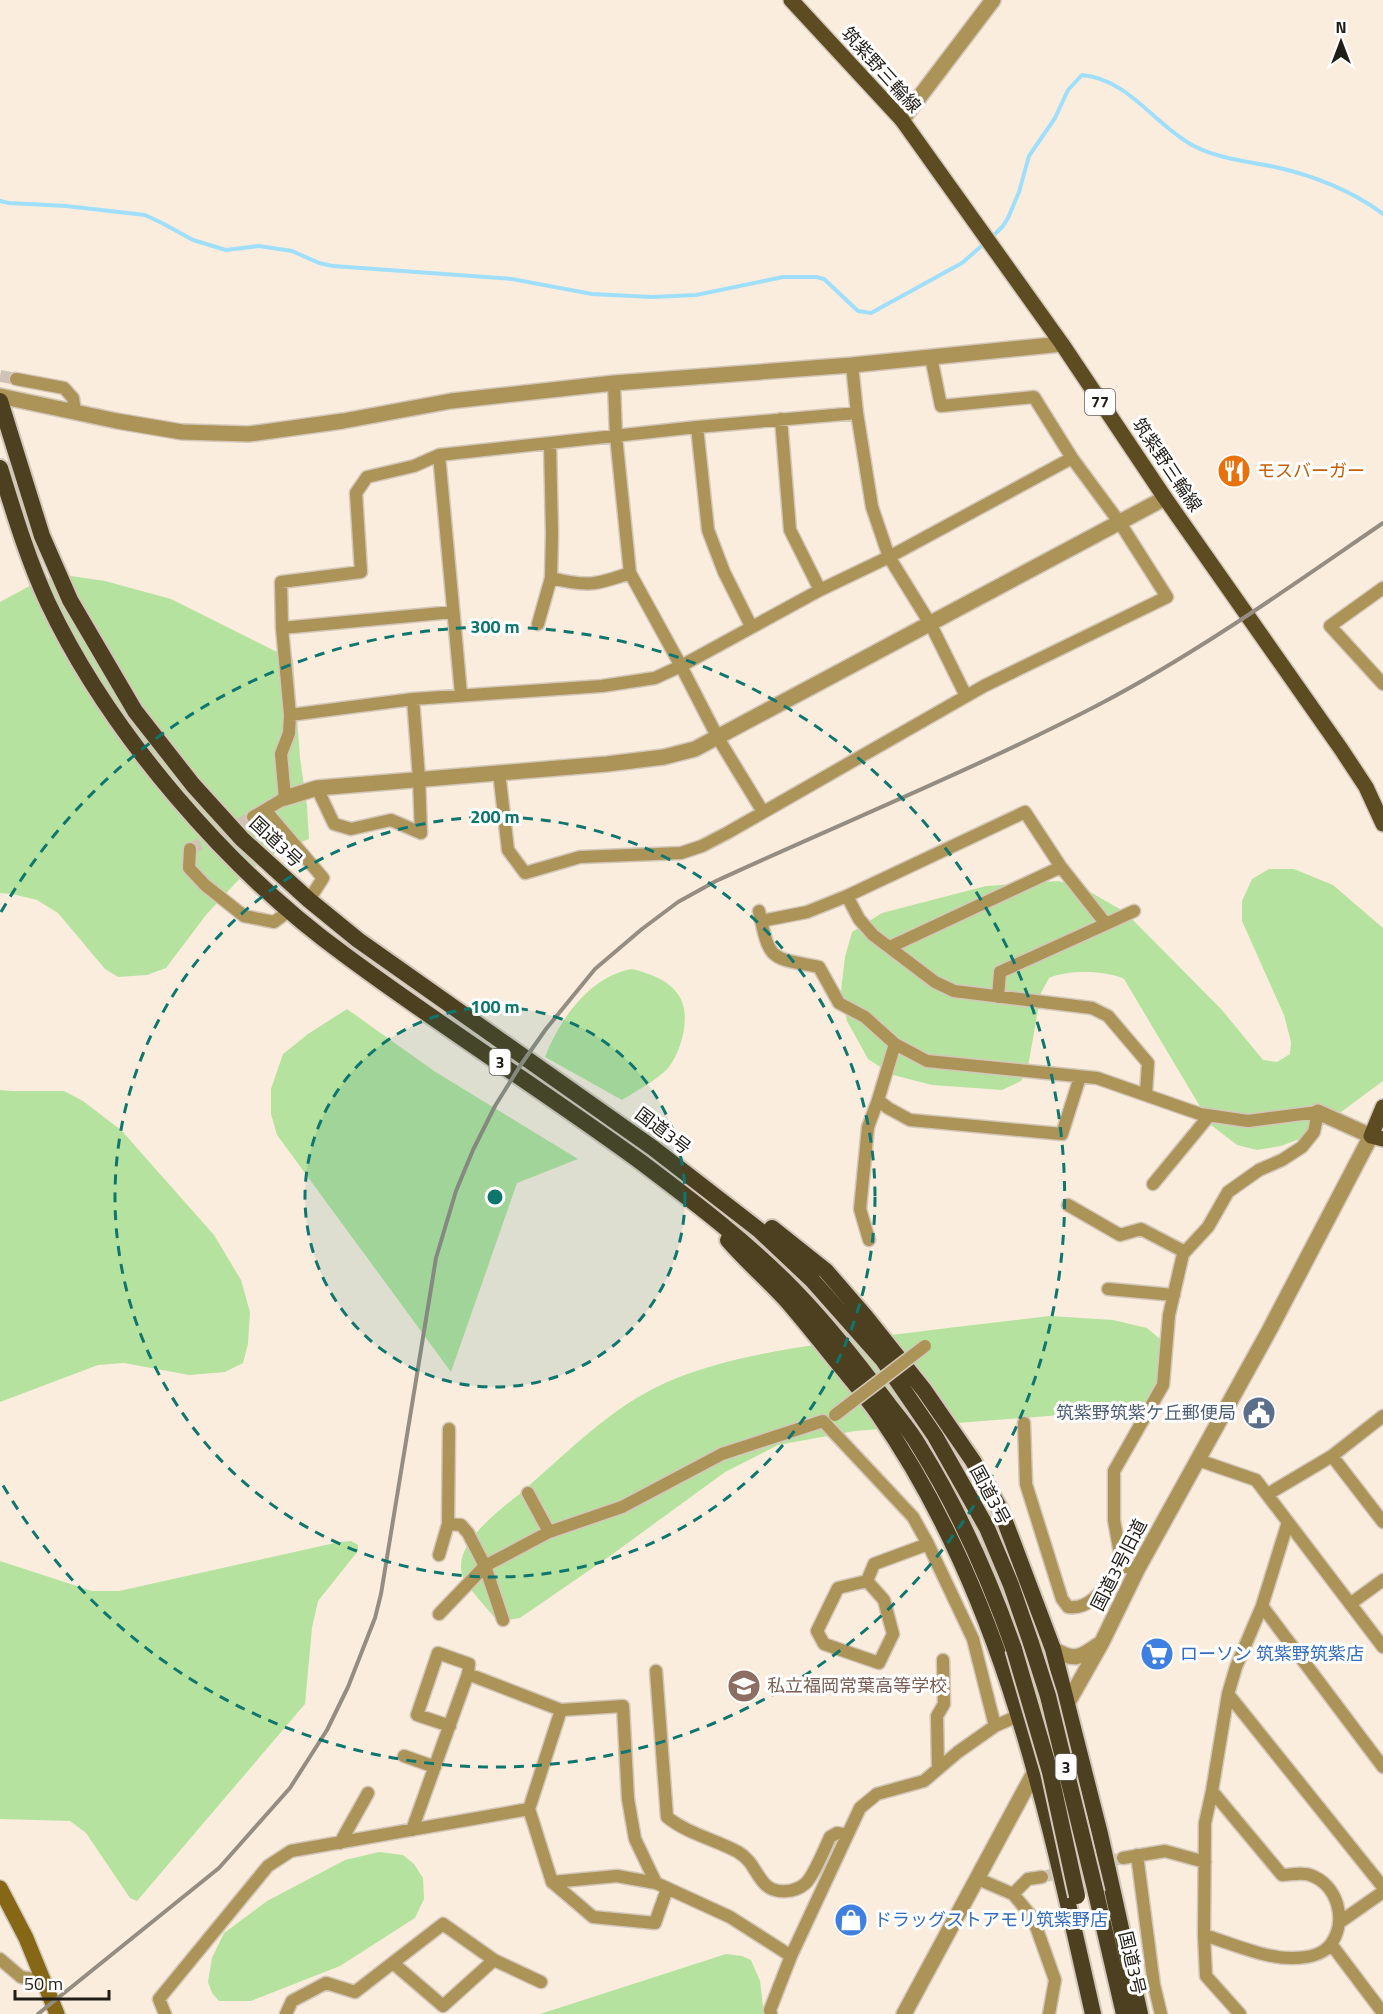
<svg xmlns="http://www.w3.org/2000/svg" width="1383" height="2014" font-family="'Titillium Web','Noto Sans JP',sans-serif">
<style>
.green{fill:#b6e29f}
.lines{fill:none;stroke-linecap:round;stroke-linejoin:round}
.stream{stroke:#9fdffb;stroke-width:4}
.minor-tunnel{stroke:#cec3b6;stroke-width:12;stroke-dasharray:12 6;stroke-linecap:butt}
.minor-casing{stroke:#d3c7ba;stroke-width:15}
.tertiary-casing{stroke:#d3c7ba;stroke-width:18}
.secondary-casing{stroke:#d3c7ba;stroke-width:18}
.primary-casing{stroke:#d3c7ba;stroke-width:18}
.trunk-casing{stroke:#d3c7ba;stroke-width:20}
.minor{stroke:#ac9358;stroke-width:12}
.tertiary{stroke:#ac9358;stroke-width:15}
.secondary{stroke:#856715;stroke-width:15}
.primary{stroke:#5d4b22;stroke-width:15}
.trunk{stroke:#4d4020;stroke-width:16}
.rail{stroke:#968d82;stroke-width:4}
.minor-bridge-casing{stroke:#d3c7ba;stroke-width:15;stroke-linecap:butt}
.trunk-bridge-casing{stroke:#d3c7ba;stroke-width:20;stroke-linecap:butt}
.minor-bridge{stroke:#ac9358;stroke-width:12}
.trunk-bridge{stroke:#4d4020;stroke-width:16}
.ring{fill:none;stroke:#0f766e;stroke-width:3;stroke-dasharray:10 8}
.labels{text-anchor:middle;stroke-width:6;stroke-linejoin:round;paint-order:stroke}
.shield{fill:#fff;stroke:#63605c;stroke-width:1.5}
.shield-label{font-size:16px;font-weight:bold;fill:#201c16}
.street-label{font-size:18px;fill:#201c16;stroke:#fff}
.food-label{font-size:18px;fill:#c56008;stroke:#fff;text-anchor:start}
.service-label{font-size:18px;fill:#4e5e75;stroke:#fff;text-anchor:end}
.shop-label{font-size:18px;fill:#366cbe;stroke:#fff;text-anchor:start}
.education-label{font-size:18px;fill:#785e54;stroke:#fff;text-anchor:start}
.centre{fill:#0f766e;stroke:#fff;stroke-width:3}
.ring-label{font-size:18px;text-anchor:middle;font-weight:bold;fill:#0f766e;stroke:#fff;stroke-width:6;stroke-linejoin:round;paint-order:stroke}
</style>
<rect width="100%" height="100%" fill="#faedde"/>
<path class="green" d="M64,575L105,581L171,599L293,660L300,758L307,806L309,839L277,852L243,875L206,915L166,968L147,975L118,977L105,969L58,913L37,900L12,894L0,893V602L37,582Z
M1269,869H1294L1333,885L1383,928V1081L1310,1135L1281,1146L1257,1150L1237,1145L1211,1125L1124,979C1105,970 1068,970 1049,978L1041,993L1027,1072L1021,1081L1002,1090L932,1085L893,1075L868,1059L847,1021L841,990L845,957L852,932L882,913L986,886L1058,881L1083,888L1125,912L1222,1010L1263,1060L1277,1062L1290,1054L1291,1042L1284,1015L1242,921V901L1252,879Z
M632,969C648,973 667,979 677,993C692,1011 683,1046 671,1064C663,1077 636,1091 622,1100L545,1057C559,1020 590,976 632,969Z
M347,1009L434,1071L578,1159L517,1183L451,1372L277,1135L271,1114V1089L283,1054L308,1034Z
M0,1090L12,1091H64L83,1101L121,1130L214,1235L241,1280L250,1312L248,1344L243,1363L225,1372L189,1375L124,1363L98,1365L0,1402Z
M1050,1316L1113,1320L1147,1328L1166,1344L1158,1401L1138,1409L855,1431L778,1445L725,1472L610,1556L520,1618L508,1620L494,1617C486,1607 468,1588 463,1577C450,1544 502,1509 524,1490C568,1452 611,1407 665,1383C729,1355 805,1346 874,1337C932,1330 991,1323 1050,1316Z
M351,1541L358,1545V1551L318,1601L312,1628L305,1704L137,1901L130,1898L86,1833L70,1821L0,1819V1561L92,1591H119L339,1542Z
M379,1852L403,1855L414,1864L423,1878L424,1899L415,1918L340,1966L251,2001H219L212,1993L208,1982L212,1958L224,1933L267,1901L345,1860Z
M726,1954L742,1956L751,1960L760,1981L764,2014H540Z"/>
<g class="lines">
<path class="stream" d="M0,201L9,203L66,206L145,215L162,223L193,240L226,250L259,246L292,251L319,263L333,266L512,279L592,294L652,297L696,295L783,277H816L824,279L858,311L871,313L962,263L985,243
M991,238L1003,226L1008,218L1019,192L1029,156L1055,118L1068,90L1082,75C1128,79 1154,124 1192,145C1218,159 1247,161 1275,167C1312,175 1353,191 1383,214"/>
<path class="minor-tunnel" d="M0,376L16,379
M190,849L253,817
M1042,1877L1123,1858"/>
<g class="minor-casing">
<path id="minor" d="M852,365L857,413L872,507L889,557L931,625L966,696
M16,379L64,388L73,398L75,412
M614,383L616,436L630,573L681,666L718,738L763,812
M781,419L790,530L820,590
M697,427L708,530L724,572L751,626
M439,455L461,694
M551,578C587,587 596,585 630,573
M1383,588L1330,626L1383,684
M538,624L551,578L552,533L550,443
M282,628L453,612
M290,715L413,699L602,686L655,678L681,666L820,590L889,557L1072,458
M499,772L508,850L525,873L580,857L681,853L702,846L727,833L984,686L1167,597L1120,523L1072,458L1034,397L941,406L931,357
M317,788L334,824L351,829L391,820L421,833L419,778L413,699
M265,810L323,878L309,900
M253,817L285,798L281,754L289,733L290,715L282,628L281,582L361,572L356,493L367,477L414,466L439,455L697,427L857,413
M190,849L189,868L205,885L244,916L274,922L289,911
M759,911C770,962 769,957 819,967L839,1003L865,1017L895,1044L927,1061L1097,1078L1200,1114L1248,1121L1318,1112L1314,1132L1302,1147L1282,1160L1259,1170L1228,1192L1208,1227L1183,1254L1169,1315L1163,1385L1114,1471V1520L1122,1565L1137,1570
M761,921L807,912L847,896
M1106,924L1134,911
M890,947L1061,867L1025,812L847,896L859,919L873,935L935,982L954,991L1092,1008L1108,1016L1148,1063L1146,1094
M998,997L1000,972L1106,924L1061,867
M895,1044L878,1100L888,1108L910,1120L1062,1134L1080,1077
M1153,1184L1209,1116
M1068,1205L1120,1235L1141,1229L1185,1252
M869,1240L860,1209L868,1127L878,1100
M1108,1289L1174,1295
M1024,1423L1026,1484L1062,1599L1068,1607C1092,1611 1108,1582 1122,1565
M1332,1456L1383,1522
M1198,1460L1256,1480L1383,1647
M528,1493L549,1532L622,1507L722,1454L823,1421L913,1517L928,1544
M1268,1494L1332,1456L1383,1416
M448,1524L449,1429
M439,1555L448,1524L461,1525L468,1533L485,1566L439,1614
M867,1581L838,1588L817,1631L824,1644L879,1663L893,1634L884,1600L867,1581L874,1564L928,1544L973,1639L995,1726
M1350,1604L1383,1580
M1262,1606L1383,1767
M503,1620L485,1566L549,1532
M656,1671L667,1817C688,1834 714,1839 738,1852C753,1861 754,1872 764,1883C774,1895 795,1893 806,1883C814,1875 825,1848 830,1837L837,1833L847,1835
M1228,1694L1383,1887
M450,1726L417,1715L438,1653L469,1664L468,1674
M404,1756L435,1767
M938,1769L937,1716L944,1704L943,1660
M529,1809L561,1710
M412,1830L468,1674L561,1710L623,1706L628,1799L635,1839L656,1883
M340,1843L368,1793
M1137,1855L1154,1985L1161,2014
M1123,1858L1165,1851L1205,1862
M978,1879L1013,1894L1033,1918L1055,1980L1049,2014
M552,1882L593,1917L655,1923L667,1889
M1013,1894L1028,1879L1042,1877
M1340,1922L1383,1892
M1204,1935C1230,1943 1266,1959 1293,1958C1306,1958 1323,1955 1331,1944C1348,1920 1337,1884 1310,1875C1302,1872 1290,1875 1282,1875L1212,1791
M1331,1944L1383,2013
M0,1959L21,1977L44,1981
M393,1963L443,2006L494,1960
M165,2014L159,1999L268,1866L291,1851L529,1809L552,1882L617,1876L656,1883L730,1917L791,1956
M286,2014L292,2001L326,1983L355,1992L443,1924L494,1960L541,1982
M771,2014L770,2010L791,1956L860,1808L877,1794L924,1781L958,1752L995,1726L1020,1715
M1240,2014L1206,1976L1204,1935L1205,1823L1212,1791L1228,1694L1236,1667L1262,1606L1288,1522"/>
</g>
<g class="tertiary-casing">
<path id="tertiary" d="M902,120L993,0
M0,396L117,421L182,432L249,434L343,421L451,401L614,383L852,365L1062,344
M285,798L317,788L607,764L664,757L695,749L1165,498
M1053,1649C1073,1661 1079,1659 1098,1645
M904,2014L1034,1773L1067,1704L1102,1642L1137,1570L1270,1329L1371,1136L1318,1112"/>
</g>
<g class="secondary-casing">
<path id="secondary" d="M0,1888L26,1938L57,2014"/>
</g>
<g class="primary-casing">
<path id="primary" d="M791,0L902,120L1062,344L1165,498L1341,749L1366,787L1383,824
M1383,1107L1371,1136L1383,1139"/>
</g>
<g class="trunk-casing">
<path id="trunk" d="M0,401L42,536L70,600L135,711L193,785L242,839L309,900L358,940L653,1148L759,1230L812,1280L883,1360L935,1436L987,1528L1011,1585L1031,1643
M0,468C14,513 28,560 48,603C110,734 229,871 345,955C442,1027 544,1091 641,1162C694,1202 747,1242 794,1290C827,1324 858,1363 886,1401C897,1416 910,1430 919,1446C959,1510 989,1578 1014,1649
M772,1228L826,1271L865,1316L924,1390L973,1461L1001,1511L1053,1649L1100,1834L1140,2014
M728,1240C747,1262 769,1281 788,1302C807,1324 825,1347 843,1369C855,1384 868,1399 879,1415C1003,1594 1046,1806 1093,2014
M1096,1893L1124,2014"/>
</g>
<use href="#minor" class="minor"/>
<use href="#tertiary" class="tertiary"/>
<use href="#secondary" class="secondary"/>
<use href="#primary" class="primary"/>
<use href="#trunk" class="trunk"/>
<path class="rail" d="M38,2014L219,1868L290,1788L327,1730L348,1687L375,1618L381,1594L436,1258L456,1191L473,1150L495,1106L520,1066L546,1029L595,969L642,929L678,902L716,881C844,822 975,769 1100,704C1199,652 1291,586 1383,523"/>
<g class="minor-bridge-casing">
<path id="minor-bridge" d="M835,1415L925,1346"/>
</g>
<g class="trunk-bridge-casing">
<path id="trunk-bridge" d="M1031,1643L1048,1696L1096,1893
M1014,1649L1050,1772L1077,1896"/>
</g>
<use href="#minor-bridge" class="minor-bridge"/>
<use href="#trunk-bridge" class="trunk-bridge"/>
</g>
<circle cx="495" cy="1197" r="190" fill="#0f766e" fill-opacity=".12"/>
<g class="ring">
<circle cx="495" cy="1197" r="190"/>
<circle cx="495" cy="1197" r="380"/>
<path d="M1 912A570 570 0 1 1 1 1482"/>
</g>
<defs>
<g id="restaurant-disc" transform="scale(1.725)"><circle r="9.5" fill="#e8710a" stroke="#fff"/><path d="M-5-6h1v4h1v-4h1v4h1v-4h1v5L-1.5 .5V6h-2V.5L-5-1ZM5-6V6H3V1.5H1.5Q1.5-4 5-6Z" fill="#fff"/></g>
<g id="civic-disc" transform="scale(1.725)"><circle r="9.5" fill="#5c6f8a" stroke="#fff"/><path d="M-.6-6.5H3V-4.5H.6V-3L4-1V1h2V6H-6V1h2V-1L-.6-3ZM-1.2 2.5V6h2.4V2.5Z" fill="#fff"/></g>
<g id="supermarket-disc" transform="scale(1.725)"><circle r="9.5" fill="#3f7fe0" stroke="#fff"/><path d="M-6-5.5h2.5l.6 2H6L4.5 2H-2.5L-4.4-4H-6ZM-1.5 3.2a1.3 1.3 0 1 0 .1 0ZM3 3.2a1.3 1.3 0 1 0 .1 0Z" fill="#fff"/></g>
<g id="school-disc" transform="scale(1.725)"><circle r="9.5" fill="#8d6e63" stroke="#fff"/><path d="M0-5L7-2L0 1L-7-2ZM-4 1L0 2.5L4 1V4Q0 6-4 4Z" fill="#fff"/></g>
<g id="shop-disc" transform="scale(1.725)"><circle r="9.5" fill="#3f7fe0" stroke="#fff"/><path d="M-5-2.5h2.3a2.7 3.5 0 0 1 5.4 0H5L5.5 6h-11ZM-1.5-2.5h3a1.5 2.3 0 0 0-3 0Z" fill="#fff"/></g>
</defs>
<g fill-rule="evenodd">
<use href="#restaurant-disc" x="1234" y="471"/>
<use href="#civic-disc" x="1259" y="1413"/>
<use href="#supermarket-disc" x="1157" y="1654"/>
<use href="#school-disc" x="744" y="1686"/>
<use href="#shop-disc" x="851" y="1920"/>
</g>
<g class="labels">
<g class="shield">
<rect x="1085" y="389" width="30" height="26" rx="4.5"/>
<rect x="489.5" y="1049" width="21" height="26" rx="4.5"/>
<rect x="1055.5" y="1754" width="21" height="26" rx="4.5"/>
</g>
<g class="shield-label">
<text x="1100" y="408">77</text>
<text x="500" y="1068">3</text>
<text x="1066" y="1773">3</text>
</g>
<g class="street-label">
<text transform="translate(881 70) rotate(48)" y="6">筑紫野三輪線</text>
<text transform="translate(1167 465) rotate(56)" y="6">筑紫野三輪線</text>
<text transform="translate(276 842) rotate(43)" y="6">国道3号</text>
<text transform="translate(663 1131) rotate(37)" y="6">国道3号</text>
<text transform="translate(990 1495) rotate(62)" y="6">国道3号</text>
<text transform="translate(1119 1565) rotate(-63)" y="6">国道3号旧道</text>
<text transform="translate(1132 1963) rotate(77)" y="6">国道3号</text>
</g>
<g class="food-label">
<text x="1257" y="477">モスバーガー</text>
</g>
<g class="service-label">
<text x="1236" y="1419">筑紫野筑紫ケ丘郵便局</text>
</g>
<g class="shop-label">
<text x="1180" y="1660">ローソン 筑紫野筑紫店</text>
<text x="874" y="1926">ドラッグストアモリ筑紫野店</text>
</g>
<g class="education-label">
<text x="767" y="1692">私立福岡常葉高等学校</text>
</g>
</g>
<circle cx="495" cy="1197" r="9" class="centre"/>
<g class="ring-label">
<text x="495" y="633">300 m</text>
<text x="495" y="823">200 m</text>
<text x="495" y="1013">100 m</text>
</g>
<g transform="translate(1341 42)" stroke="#ffffff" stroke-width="4.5" paint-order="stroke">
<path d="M0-4.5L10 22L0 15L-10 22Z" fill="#201c16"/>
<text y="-9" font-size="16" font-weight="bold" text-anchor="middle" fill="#201c16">N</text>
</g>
<path d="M15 1990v9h94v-9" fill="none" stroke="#201c16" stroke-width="3"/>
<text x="24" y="1990" font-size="18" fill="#201c16" stroke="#ffffff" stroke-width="4.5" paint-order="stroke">50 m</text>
</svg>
